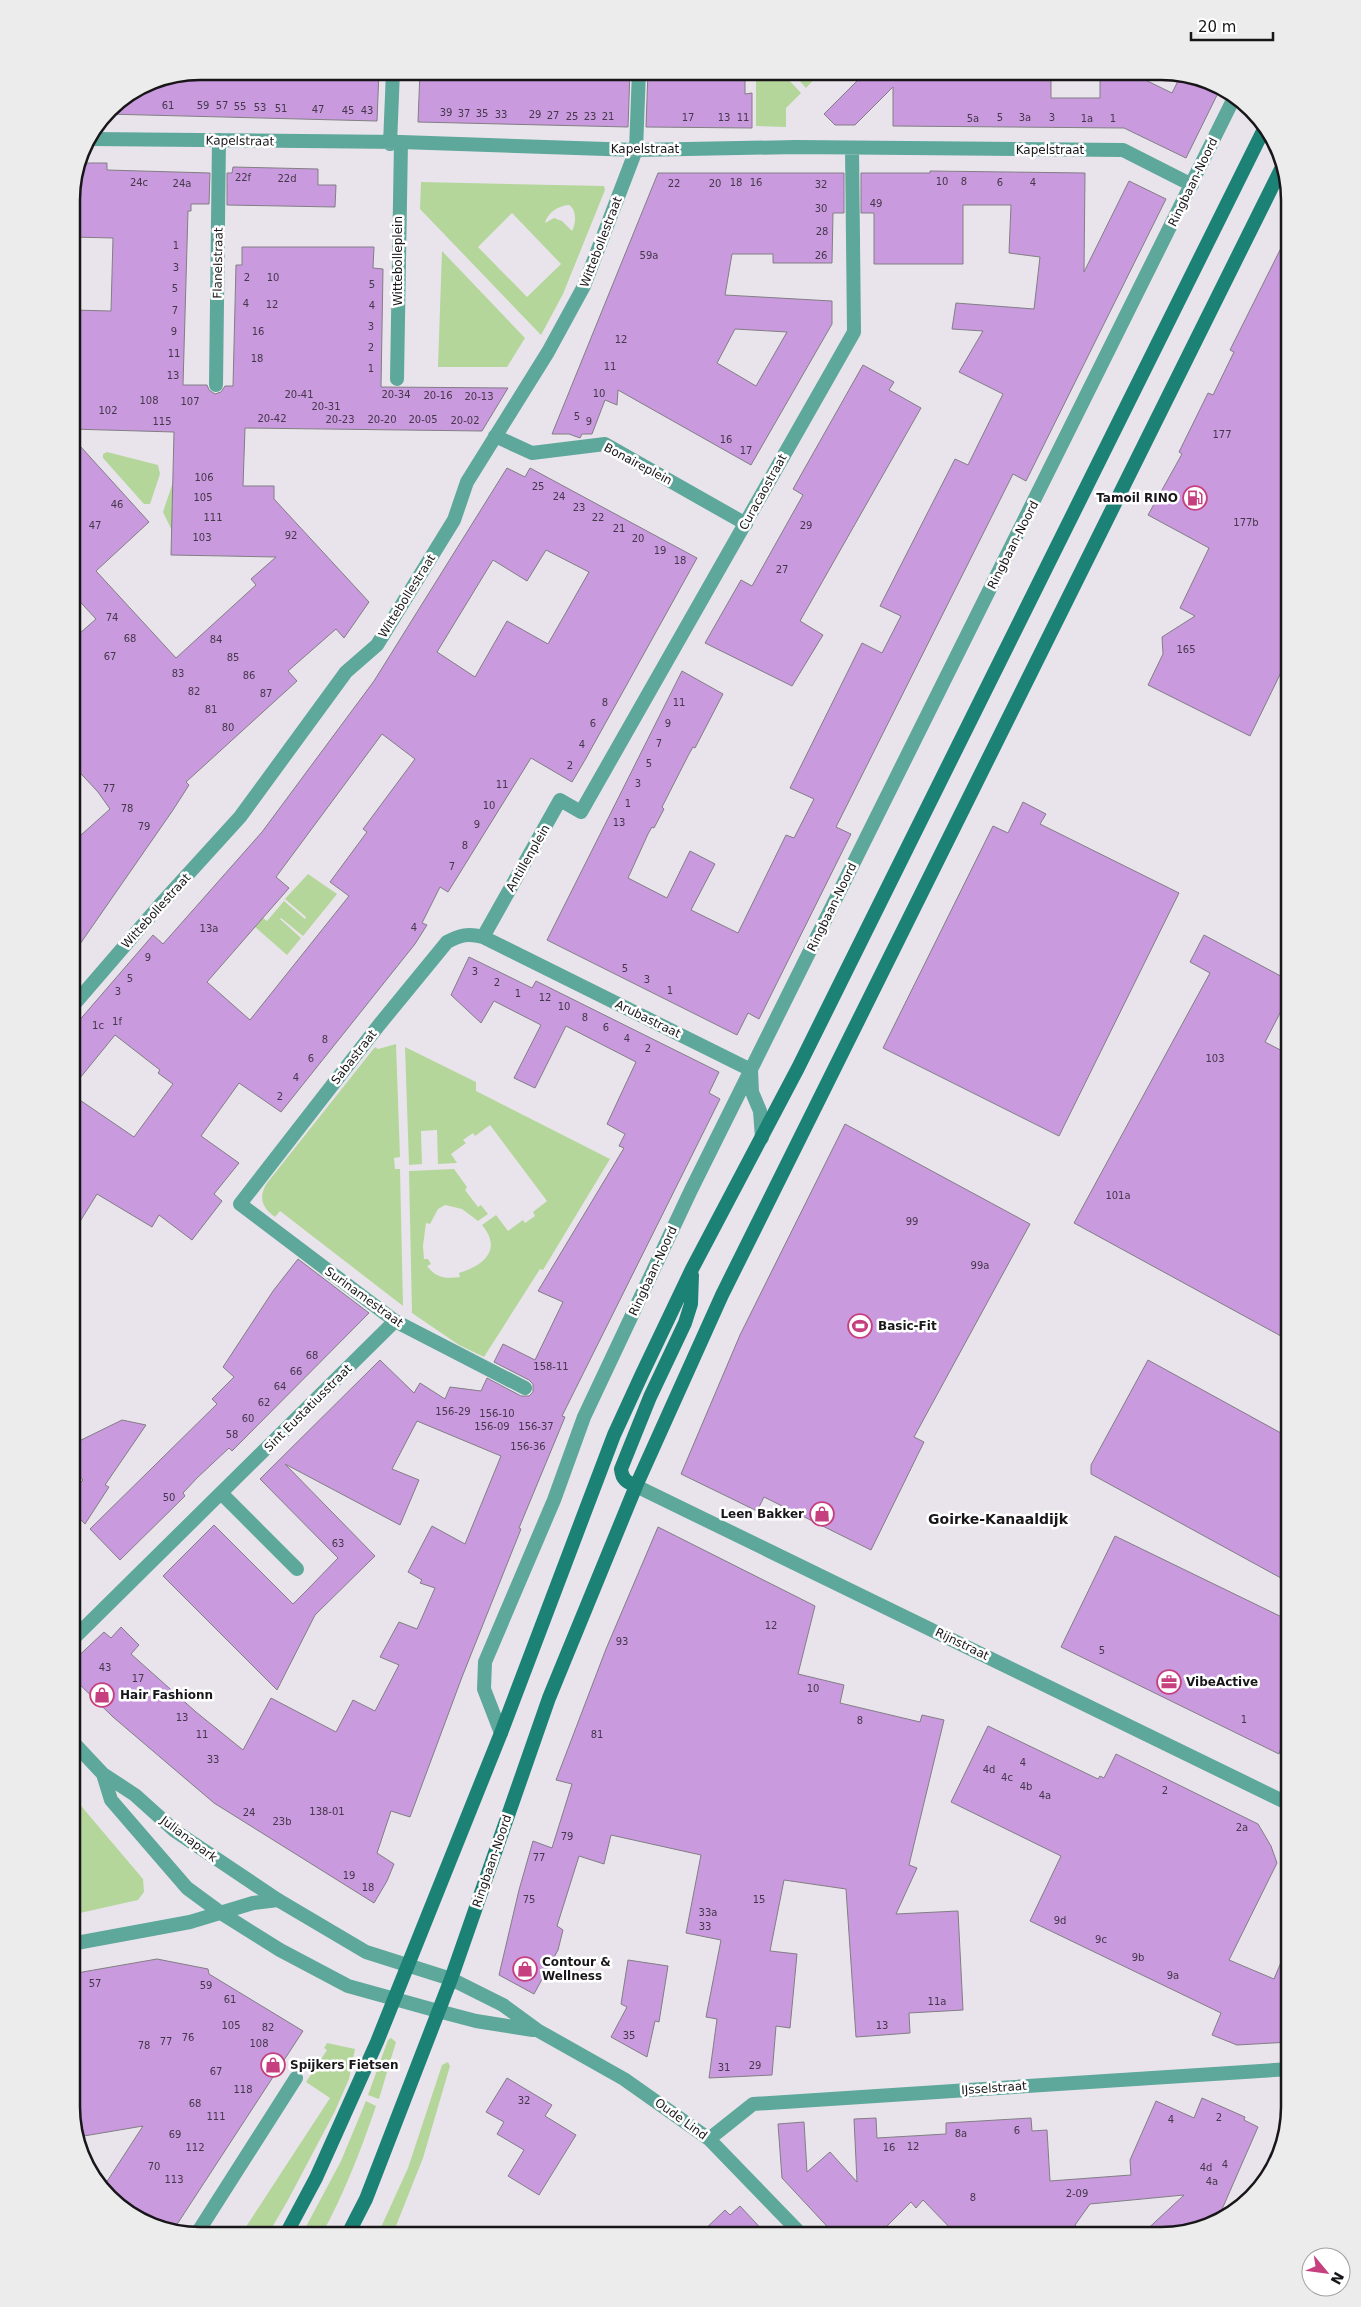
<svg xmlns="http://www.w3.org/2000/svg" width="1361" height="2307" font-family="'DejaVu Sans',sans-serif">
<style>
.green{fill:#b5d69b;fill-rule:evenodd}
.building{fill:#c99ade;stroke:#827e84;fill-rule:evenodd}
.lines{fill:none;stroke-linecap:round;stroke-linejoin:round}
.minor{stroke:#5ea79b;stroke-width:14}
.tertiary{stroke:#5ea79b;stroke-width:14}
.secondary{stroke:#1c8276;stroke-width:14}
.labels{text-anchor:middle;stroke-width:5;stroke-linejoin:round;paint-order:stroke}
.number-label{font-size:10px;fill:#44374a}
.street-label{font-size:12px;fill:#181619;stroke:#fff}
.poi-label{font-size:12px;font-weight:bold;fill:#181619;stroke:#fff;text-anchor:start}
.neighbourhood-label{font-size:14px;font-weight:bold;fill:#181619;stroke:#fff}
.rim{fill:none;stroke:#181619;stroke-width:2.5}
</style>
<rect width="100%" height="100%" fill="#e9e4eb"/>
<path class="green" d="M756,71H787V78L801,93L786,108V127L756,126Z
M794,71H822L806,88L794,75Z
M421,182L604,186L605,190L563,294L541,335L420,209ZM569,205C577,210 576,223 572,231L562,221L554,218L545,223C548,212 558,206 569,205ZM512,213L561,264L527,297L478,247Z
M442,251L525,338L507,367H438Z
M107,452L158,465L160,474L150,504H144L103,458V454Z
M173,482L172,531L163,512Z
M308,874L337,894L303,936L281,918L280,919L301,938L287,955L255,927L263,918L267,921L284,901L305,919L306,917L285,899Z
M396,1044L400,1157L394,1158L395,1169H400L403,1306L280,1211L275,1217C262,1208 258,1197 267,1183L375,1047L378,1049Z
M405,1047L476,1082V1091L610,1159L543,1270L540,1269L484,1357L459,1345L412,1313L409,1171L454,1169L467,1187L465,1190L478,1207L481,1205L488,1214L478,1221L462,1209L445,1205L438,1209L430,1224L426,1223L423,1246L424,1259H428L431,1264L427,1266C436,1278 446,1279 460,1277L459,1273C483,1266 503,1250 482,1225L496,1215L508,1231L523,1220L525,1223L535,1216L533,1212L547,1201L490,1125L475,1136L473,1133L463,1140L466,1143L451,1154L457,1163L438,1164L437,1130L421,1131L422,1164L409,1165Z
M71,1794L143,1879L144,1892L138,1900L71,1915Z
M391,2038L396,2042L379,2099L368,2095L388,2040Z
M327,2043L355,2049L349,2079L335,2111L288,2200L267,2236H240L330,2098L306,2082L327,2050L324,2048Z
M448,2062L450,2066L423,2158L392,2236H377L408,2168L442,2065Z
M366,2101L376,2106C361,2150 344,2194 321,2236H301L341,2161Z"/>
<path class="building" d="M200,71H379L377,121L106,114L109,109L151,81Z
M420,71H630L628,127L418,122Z
M648,71H745V94L752,93V128L646,127Z
M867,71L1051,72V98H1100V72H1129L1172,93L1181,75L1220,89L1186,158L1124,128L893,126V87L855,125H835L824,114Z
M78,163H107V170L210,173L209,204H191V211H188L183,385H207L209,390L215,394L221,392L225,386H233L236,265H242V247H374L373,268L383,269L381,387L508,388L482,431L245,428L243,486H274V499L369,602L344,638L336,629L288,671L297,681L186,782L189,785L173,810L71,957V844L110,809L98,792L71,763V641L96,619L71,592V436L149,522L96,571L176,658L256,585L251,579L276,557L171,555L174,432L71,429L72,310L111,311L113,238L72,237V192Z
M233,167L318,169V185H336L335,207L227,205V173H232Z
M930,171L1085,173L1084,272L1129,181L1166,199L1026,481L1013,474L836,827L851,834L759,1019L748,1013L737,1035L547,940L682,671L723,694L695,748L693,747L689,754L662,807L664,809L654,828L652,827L648,834L628,878L667,898L690,851L715,864L691,910L738,933L786,835L794,838L814,799L790,788L862,643L882,653L901,616L880,606L955,459L968,465L1003,394L959,372L983,331L952,329L956,303L1034,309L1040,257L1009,253L1011,205H963V264H874V213H861V173H930Z
M658,173H844V213H833L832,263H773V254H732L725,295L832,301V324L751,465L618,390L617,405L605,400L592,434H582L580,438L569,434H552ZM735,329L787,332L756,386L717,363Z
M1290,230V654L1250,736L1148,685L1163,654L1162,637L1195,616L1180,608L1209,548L1148,515L1182,454L1179,452L1208,393L1213,395L1234,352L1230,350Z
M863,365L894,382L889,390L921,408L800,621L823,635L792,686L705,643L741,580L752,586L803,495L793,489Z
M507,468L525,477L530,468L697,558L585,760L572,782L531,758L448,892L440,887L422,923L427,925L415,944L281,1112L239,1083L201,1136L239,1163L214,1194L222,1201L192,1240L159,1215L152,1227L97,1194L71,1236V1094L134,1137L173,1084L158,1073L160,1070L115,1035L71,1089V1030L153,935L163,944L262,832L374,681ZM546,550L589,572L548,644L507,621L475,677L437,652L493,560L527,581ZM382,734L415,759L363,829L367,832L330,882L349,896L250,1020L207,982L289,888L276,877Z
M1023,802L1046,814L1040,824L1179,893L1059,1136L883,1048L993,826L1008,833Z
M1204,935L1290,981V994L1265,1042L1290,1055V1341L1074,1223L1210,973L1190,962Z
M469,957L532,988L536,981L719,1072L709,1093L720,1099L562,1416L565,1417L519,1528L521,1529L462,1677L410,1817L391,1811L377,1853L394,1864L387,1881L374,1903L214,1803L113,1717L71,1676V1663L104,1632L111,1638L121,1627L139,1645L131,1654L196,1712L243,1750L271,1698L336,1732L353,1700L375,1711L399,1665L380,1657L399,1622L417,1629L435,1588L420,1583L422,1580L408,1572L432,1526L465,1544L501,1456L417,1421L392,1469L419,1480L400,1525L285,1464L375,1556L315,1615L277,1690L163,1576L214,1525L293,1604L309,1588L338,1558L260,1479L380,1360L414,1393L420,1383L445,1399L450,1387L481,1391L487,1378L521,1396H529L533,1392V1384L529,1380L494,1362L503,1344L535,1360L563,1302L538,1291L624,1148L619,1146L625,1134L607,1124L636,1062L566,1026L535,1088L514,1078L541,1025L494,1001L481,1023L451,995Z
M845,1124L1030,1224L914,1437L924,1442L871,1550L764,1497L757,1511L681,1474L740,1335Z
M298,1259L369,1313L232,1451L229,1448L197,1478L183,1493L185,1496L120,1560L90,1529L217,1404L212,1399L234,1377L223,1367L273,1291Z
M1148,1360L1290,1438V1583L1091,1474V1465Z
M122,1420L146,1425L105,1485L109,1487L85,1524L71,1510V1492L83,1480L71,1469V1445Z
M658,1527L815,1606L798,1674L844,1685L840,1703L920,1722L922,1715L944,1720L909,1865L917,1868L896,1914L958,1911L963,2010L909,2013L910,2033L856,2037L846,1889L784,1880L770,1951L797,1954L790,2028L776,2026L772,2075L709,2078L717,2019L706,2017L721,1940L686,1933L701,1855L611,1835L604,1864L579,1856L557,1926L563,1930L558,1950L534,1994L499,1975L519,1890L533,1841L552,1848L572,1784L556,1780L606,1649Z
M1115,1536L1290,1621V1718L1279,1754L1061,1647Z
M988,1726L1098,1779L1100,1776L1104,1778L1116,1754L1258,1824L1271,1846L1277,1863L1229,1960L1274,1979L1290,1941V2042L1237,2045L1212,2035L1221,2013L1030,1921L1061,1856L951,1802Z
M157,1959L208,1969L209,1974L303,2031L174,2229L128,2214L104,2186L143,2126L78,2137L71,2107V1974Z
M628,1960L668,1966L659,2022L655,2021L647,2057L611,2037L627,2007L621,2004Z
M507,2078L552,2105L545,2116L576,2135L539,2195L508,2176L524,2150L497,2134L504,2122L486,2112Z
M1202,2098L1245,2117L1244,2120L1258,2127L1216,2223L1161,2236H1140L1184,2195L1090,2204L1075,2225L1083,2236H958L923,2200L916,2208L911,2202L877,2236H836L782,2178L778,2124L804,2122L807,2172L830,2152L857,2182L854,2119L876,2118L877,2138L946,2134V2123L1031,2118L1032,2131L1047,2130L1050,2181L1131,2175L1130,2160L1156,2101L1194,2118Z
M740,2206L768,2236H698L725,2210L730,2215Z"/>
<g class="lines">
<path class="minor" d="M89,139L401,142L636,150L796,147L1123,150L1192,185
M390,144L393,71
M397,379L401,142
M216,385L219,140
M495,436L532,453L605,444L746,524
M483,937L560,800L581,812L854,332L852,148
M71,1008L159,906L240,817L346,672L377,645L454,520L467,482L548,352L584,286L636,150L639,71
M525,1388L395,1321L240,1204L379,1025L447,942C460,935 468,933 483,937L751,1070L752,1092L760,1111L762,1138
M636,1486L1287,1803
M222,1494L297,1569
M71,1641L395,1321
M501,1733L484,1689L485,1662L554,1500L584,1417L691,1190L1235,96
M71,1944L190,1922L253,1903L278,1900
M451,1979L503,2005L537,2030L624,2079L709,2139L803,2236
M438,2011L476,2021L533,2030
M709,2139L753,2104L1290,2069
M196,2235L296,2078"/>
<path class="tertiary" d="M71,1740L103,1774L135,1795L175,1831L278,1900L366,1952L451,1979
M103,1774L111,1800L187,1888L221,1913L280,1950L348,1986L438,2011"/>
<path class="secondary" d="M636,1486C627,1482 622,1480 621,1469L650,1397L685,1323L691,1304L692,1275
M285,2236L316,2178L377,2042L501,1733L614,1435L642,1374L692,1269L798,1068L1264,129
M347,2236L366,2199L451,1979L549,1698L636,1486L722,1295L1282,167"/>
</g>
<defs>
<g id="fuel-ring" transform="scale(1.25)"><circle r="9.5" fill="#fff" stroke="#c64080" stroke-width="1.5"/><path d="M-5.5-6h7V0h2V4h1.3V-2.5L3-4.5l.8-.8L6-3V5H2.5V1h-1V6h-7ZM-4.2-4.7v3.2H.2V-4.7Z" fill="#c64080"/></g>
<g id="stadium-ring" transform="scale(1.25)"><circle r="9.5" fill="#fff" stroke="#c64080" stroke-width="1.5"/><path d="M0-5a6.5 5 0 1 0 0 10a6.5 5 0 1 0 0-10ZM-3.5-1.8h7v3.6h-7Z" fill="#c64080"/></g>
<g id="shop-ring" transform="scale(1.25)"><circle r="9.5" fill="#fff" stroke="#c64080" stroke-width="1.5"/><path d="M-5-2.5h2.3a2.7 3.5 0 0 1 5.4 0H5L5.5 6h-11ZM-1.5-2.5h3a1.5 2.3 0 0 0-3 0Z" fill="#c64080"/></g>
<g id="office-ring" transform="scale(1.25)"><circle r="9.5" fill="#fff" stroke="#c64080" stroke-width="1.5"/><path d="M-6-3h4V-5.5h4V-3h4V5H-6ZM-1-4.5V-3h2v-1.5ZM-6 0V1H6V0Z" fill="#c64080"/></g>
</defs>
<g fill-rule="evenodd">
<use href="#fuel-ring" x="1195" y="498"/>
<use href="#stadium-ring" x="860" y="1326"/>
<use href="#shop-ring" x="822" y="1514"/>
<use href="#office-ring" x="1169" y="1682"/>
<use href="#shop-ring" x="102" y="1695"/>
<use href="#shop-ring" x="525" y="1969"/>
<use href="#shop-ring" x="273" y="2065"/>
</g>
<g class="labels">
<g class="number-label">
<text x="168" y="109">61</text>
<text x="203" y="109">59</text>
<text x="222" y="109">57</text>
<text x="240" y="110">55</text>
<text x="260" y="111">53</text>
<text x="281" y="112">51</text>
<text x="318" y="113">47</text>
<text x="348" y="114">45</text>
<text x="367" y="114">43</text>
<text x="446" y="116">39</text>
<text x="464" y="117">37</text>
<text x="482" y="117">35</text>
<text x="501" y="118">33</text>
<text x="535" y="118">29</text>
<text x="553" y="119">27</text>
<text x="572" y="120">25</text>
<text x="590" y="120">23</text>
<text x="608" y="120">21</text>
<text x="688" y="121">17</text>
<text x="724" y="121">13</text>
<text x="743" y="121">11</text>
<text x="1000" y="121">5</text>
<text x="1025" y="121">3a</text>
<text x="1052" y="121">3</text>
<text x="973" y="122">5a</text>
<text x="1087" y="122">1a</text>
<text x="1113" y="122">1</text>
<text x="243" y="181">22f</text>
<text x="287" y="182">22d</text>
<text x="942" y="185">10</text>
<text x="964" y="185">8</text>
<text x="139" y="186">24c</text>
<text x="736" y="186">18</text>
<text x="756" y="186">16</text>
<text x="1000" y="186">6</text>
<text x="1033" y="186">4</text>
<text x="182" y="187">24a</text>
<text x="674" y="187">22</text>
<text x="715" y="187">20</text>
<text x="821" y="188">32</text>
<text x="876" y="207">49</text>
<text x="821" y="212">30</text>
<text x="822" y="235">28</text>
<text x="176" y="249">1</text>
<text x="649" y="259">59a</text>
<text x="821" y="259">26</text>
<text x="176" y="271">3</text>
<text x="247" y="281">2</text>
<text x="273" y="281">10</text>
<text x="372" y="288">5</text>
<text x="175" y="292">5</text>
<text x="246" y="307">4</text>
<text x="272" y="308">12</text>
<text x="372" y="309">4</text>
<text x="175" y="314">7</text>
<text x="371" y="330">3</text>
<text x="174" y="335">9</text>
<text x="258" y="335">16</text>
<text x="621" y="343">12</text>
<text x="371" y="351">2</text>
<text x="174" y="357">11</text>
<text x="257" y="362">18</text>
<text x="610" y="370">11</text>
<text x="371" y="372">1</text>
<text x="173" y="379">13</text>
<text x="599" y="397">10</text>
<text x="299" y="398">20-41</text>
<text x="396" y="398">20-34</text>
<text x="438" y="399">20-16</text>
<text x="479" y="400">20-13</text>
<text x="149" y="404">108</text>
<text x="190" y="405">107</text>
<text x="326" y="410">20-31</text>
<text x="108" y="414">102</text>
<text x="577" y="420">5</text>
<text x="272" y="422">20-42</text>
<text x="340" y="423">20-23</text>
<text x="382" y="423">20-20</text>
<text x="423" y="423">20-05</text>
<text x="465" y="424">20-02</text>
<text x="162" y="425">115</text>
<text x="589" y="425">9</text>
<text x="1222" y="438">177</text>
<text x="726" y="443">16</text>
<text x="746" y="454">17</text>
<text x="204" y="481">106</text>
<text x="538" y="490">25</text>
<text x="559" y="500">24</text>
<text x="203" y="501">105</text>
<text x="117" y="508">46</text>
<text x="579" y="511">23</text>
<text x="213" y="521">111</text>
<text x="598" y="521">22</text>
<text x="1246" y="526">177b</text>
<text x="95" y="529">47</text>
<text x="806" y="529">29</text>
<text x="619" y="532">21</text>
<text x="291" y="539">92</text>
<text x="202" y="541">103</text>
<text x="638" y="542">20</text>
<text x="660" y="554">19</text>
<text x="680" y="564">18</text>
<text x="782" y="573">27</text>
<text x="112" y="621">74</text>
<text x="130" y="642">68</text>
<text x="216" y="643">84</text>
<text x="1186" y="653">165</text>
<text x="110" y="660">67</text>
<text x="233" y="661">85</text>
<text x="178" y="677">83</text>
<text x="249" y="679">86</text>
<text x="194" y="695">82</text>
<text x="266" y="697">87</text>
<text x="605" y="706">8</text>
<text x="679" y="706">11</text>
<text x="211" y="713">81</text>
<text x="593" y="727">6</text>
<text x="668" y="727">9</text>
<text x="228" y="731">80</text>
<text x="659" y="747">7</text>
<text x="582" y="748">4</text>
<text x="649" y="767">5</text>
<text x="570" y="769">2</text>
<text x="638" y="787">3</text>
<text x="502" y="788">11</text>
<text x="109" y="792">77</text>
<text x="628" y="807">1</text>
<text x="489" y="809">10</text>
<text x="127" y="812">78</text>
<text x="619" y="826">13</text>
<text x="477" y="828">9</text>
<text x="144" y="830">79</text>
<text x="465" y="849">8</text>
<text x="452" y="870">7</text>
<text x="414" y="931">4</text>
<text x="209" y="932">13a</text>
<text x="148" y="961">9</text>
<text x="625" y="972">5</text>
<text x="475" y="975">3</text>
<text x="130" y="982">5</text>
<text x="647" y="983">3</text>
<text x="497" y="986">2</text>
<text x="670" y="994">1</text>
<text x="118" y="995">3</text>
<text x="518" y="997">1</text>
<text x="545" y="1001">12</text>
<text x="564" y="1010">10</text>
<text x="585" y="1021">8</text>
<text x="117" y="1025">1f</text>
<text x="98" y="1029">1c</text>
<text x="606" y="1031">6</text>
<text x="627" y="1042">4</text>
<text x="325" y="1043">8</text>
<text x="648" y="1052">2</text>
<text x="311" y="1062">6</text>
<text x="1215" y="1062">103</text>
<text x="296" y="1081">4</text>
<text x="280" y="1100">2</text>
<text x="1118" y="1199">101a</text>
<text x="912" y="1225">99</text>
<text x="980" y="1269">99a</text>
<text x="312" y="1359">68</text>
<text x="551" y="1370">158-11</text>
<text x="296" y="1375">66</text>
<text x="280" y="1390">64</text>
<text x="264" y="1406">62</text>
<text x="453" y="1415">156-29</text>
<text x="497" y="1417">156-10</text>
<text x="248" y="1422">60</text>
<text x="492" y="1430">156-09</text>
<text x="536" y="1430">156-37</text>
<text x="232" y="1438">58</text>
<text x="528" y="1450">156-36</text>
<text x="169" y="1501">50</text>
<text x="338" y="1547">63</text>
<text x="771" y="1629">12</text>
<text x="622" y="1645">93</text>
<text x="1102" y="1654">5</text>
<text x="105" y="1671">43</text>
<text x="138" y="1682">17</text>
<text x="813" y="1692">10</text>
<text x="182" y="1721">13</text>
<text x="1244" y="1723">1</text>
<text x="860" y="1724">8</text>
<text x="202" y="1738">11</text>
<text x="597" y="1738">81</text>
<text x="213" y="1763">33</text>
<text x="1023" y="1766">4</text>
<text x="989" y="1773">4d</text>
<text x="1007" y="1781">4c</text>
<text x="1026" y="1790">4b</text>
<text x="1165" y="1794">2</text>
<text x="1045" y="1799">4a</text>
<text x="327" y="1815">138-01</text>
<text x="249" y="1816">24</text>
<text x="282" y="1825">23b</text>
<text x="1242" y="1831">2a</text>
<text x="567" y="1840">79</text>
<text x="539" y="1861">77</text>
<text x="349" y="1879">19</text>
<text x="368" y="1891">18</text>
<text x="529" y="1903">75</text>
<text x="759" y="1903">15</text>
<text x="708" y="1916">33a</text>
<text x="1060" y="1924">9d</text>
<text x="705" y="1930">33</text>
<text x="1101" y="1943">9c</text>
<text x="1138" y="1961">9b</text>
<text x="1173" y="1979">9a</text>
<text x="95" y="1987">57</text>
<text x="206" y="1989">59</text>
<text x="230" y="2003">61</text>
<text x="937" y="2005">11a</text>
<text x="231" y="2029">105</text>
<text x="882" y="2029">13</text>
<text x="268" y="2031">82</text>
<text x="629" y="2039">35</text>
<text x="188" y="2041">76</text>
<text x="166" y="2045">77</text>
<text x="259" y="2047">108</text>
<text x="144" y="2049">78</text>
<text x="755" y="2069">29</text>
<text x="724" y="2071">31</text>
<text x="216" y="2075">67</text>
<text x="243" y="2093">118</text>
<text x="524" y="2104">32</text>
<text x="195" y="2107">68</text>
<text x="216" y="2120">111</text>
<text x="1219" y="2121">2</text>
<text x="1171" y="2123">4</text>
<text x="1017" y="2134">6</text>
<text x="961" y="2137">8a</text>
<text x="175" y="2138">69</text>
<text x="913" y="2150">12</text>
<text x="195" y="2151">112</text>
<text x="889" y="2151">16</text>
<text x="1225" y="2168">4</text>
<text x="154" y="2170">70</text>
<text x="1206" y="2171">4d</text>
<text x="174" y="2183">113</text>
<text x="1212" y="2185">4a</text>
<text x="1077" y="2197">2-09</text>
<text x="973" y="2201">8</text>
</g>
<g class="street-label">
<text transform="translate(240 141) rotate(1)" y="4">Kapelstraat</text>
<text x="645" y="153">Kapelstraat</text>
<text x="1050" y="154">Kapelstraat</text>
<text transform="translate(1193 182) rotate(-64)" y="4">Ringbaan-Noord</text>
<text transform="translate(601 242) rotate(-69)" y="4">Wittebollestraat</text>
<text transform="translate(398 261) rotate(-90)" y="4">Wittebolleplein</text>
<text transform="translate(218 263) rotate(-89)" y="4">Flanelstraat</text>
<text transform="translate(638 464) rotate(28)" y="4">Bonaireplein</text>
<text transform="translate(763 492) rotate(-61)" y="4">Curacaostraat</text>
<text transform="translate(1013 545) rotate(-63)" y="4">Ringbaan-Noord</text>
<text transform="translate(407 596) rotate(-58)" y="4">Wittebollestraat</text>
<text transform="translate(528 858) rotate(-60)" y="4">Antillenplein</text>
<text transform="translate(832 907) rotate(-64)" y="4">Ringbaan-Noord</text>
<text transform="translate(156 911) rotate(-48)" y="4">Wittebollestraat</text>
<text transform="translate(648 1019) rotate(26)" y="4">Arubastraat</text>
<text transform="translate(354 1057) rotate(-52)" y="4">Sabastraat</text>
<text transform="translate(653 1271) rotate(-65)" y="4">Ringbaan-Noord</text>
<text transform="translate(364 1297) rotate(36)" y="4">Surinamestraat</text>
<text transform="translate(308 1408) rotate(-45)" y="4">Sint Eustatiusstraat</text>
<text transform="translate(962 1644) rotate(26)" y="4">Rijnstraat</text>
<text transform="translate(189 1839) rotate(37)" y="4">Julianapark</text>
<text transform="translate(492 1861) rotate(-71)" y="4">Ringbaan-Noord</text>
<text transform="translate(994 2088) rotate(-4)" y="4">IJsselstraat</text>
<text transform="translate(681 2119) rotate(36)" y="4">Oude Lind</text>
</g>
<g class="poi-label">
<text x="1178" y="502" text-anchor="end">Tamoil RINO</text>
<text x="878" y="1330">Basic-Fit</text>
<text x="804" y="1518" text-anchor="end">Leen Bakker</text>
<text x="1186" y="1686">VibeActive</text>
<text x="120" y="1699">Hair Fashionn</text>
<text x="542" y="1966">Contour &amp;<tspan x="542" dy="14">Wellness</tspan></text>
<text x="290" y="2069">Spijkers Fietsen</text>
</g>
<g class="neighbourhood-label">
<text x="998" y="1524">Goirke-Kanaaldijk</text>
</g>
</g>
<path d="M0 0H1361V2307H0ZM200 80H1161A120 120 0 0 1 1281 200V2107A120 120 0 0 1 1161 2227H200A120 120 0 0 1 80 2107V200A120 120 0 0 1 200 80Z" fill="#edeced" fill-rule="evenodd"/>
<path class="rim" d="M200 80H1161A120 120 0 0 1 1281 200V2107A120 120 0 0 1 1161 2227H200A120 120 0 0 1 80 2107V200A120 120 0 0 1 200 80Z"/>
<g transform="translate(1326 2272) rotate(119)"><circle r="24" fill="#ffffff" stroke="#a3a2a3"/>
<path d="M0-4L9 19L0 12L-9 19Z" fill="#c64080"/>
<text y="-8" font-size="14" font-weight="bold" text-anchor="middle" fill="#181619">N</text>
</g>
<path d="M1191 32v8h82v-8" fill="none" stroke="#181619" stroke-width="2.5"/>
<text x="1198" y="32" font-size="15" fill="#181619" stroke="#ffffff" stroke-width="4" paint-order="stroke">20 m</text>
</svg>
